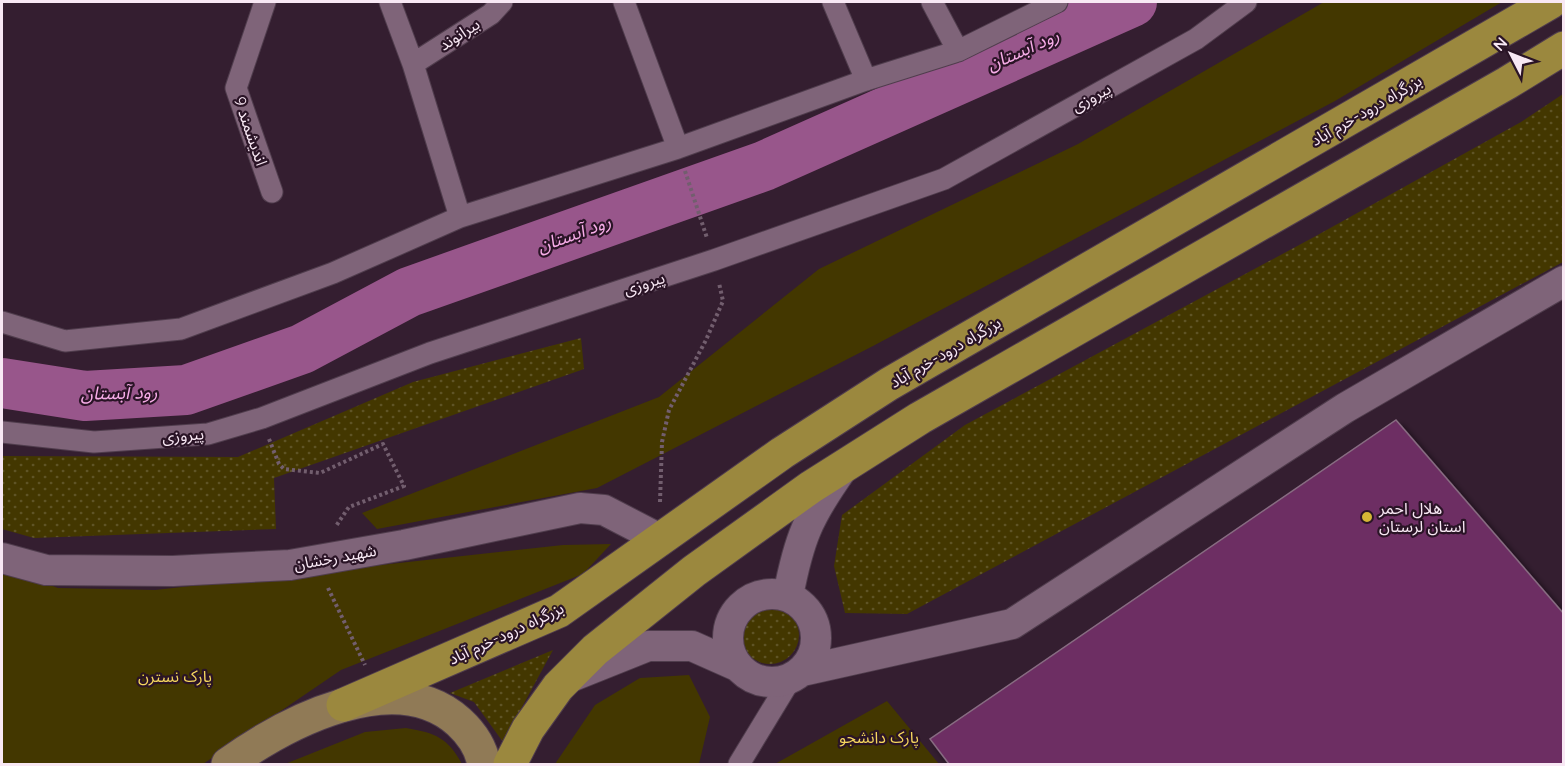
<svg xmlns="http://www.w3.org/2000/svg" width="1565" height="766" font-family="Quicksand,'Noto Sans Arabic',sans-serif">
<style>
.grass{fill:url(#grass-dots)}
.green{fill:#433700}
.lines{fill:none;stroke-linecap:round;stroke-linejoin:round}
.river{stroke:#98568b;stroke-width:50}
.building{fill:#6d2f63;stroke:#886c82;stroke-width:1.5;filter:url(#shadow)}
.street-casing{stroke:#503d4d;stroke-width:23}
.secondary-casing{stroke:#503d4d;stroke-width:32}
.primary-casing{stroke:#503d4d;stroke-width:35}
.highway-casing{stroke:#503d4d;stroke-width:35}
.path{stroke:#725e6e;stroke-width:4;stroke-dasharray:3 3;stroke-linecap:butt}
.street{stroke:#7f6479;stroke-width:21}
.secondary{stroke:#7f6479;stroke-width:30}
.primary{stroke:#907a56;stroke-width:33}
.highway{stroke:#9b883e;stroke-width:33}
.poi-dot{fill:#d4b635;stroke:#2a1426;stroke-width:2}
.labels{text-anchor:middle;stroke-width:4.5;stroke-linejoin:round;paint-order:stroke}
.street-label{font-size:16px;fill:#f8e8f4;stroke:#2a1426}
.poi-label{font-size:16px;fill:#f8e8f4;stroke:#2a1426;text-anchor:start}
.park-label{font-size:16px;fill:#f5d65e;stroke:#2a1426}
.water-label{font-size:18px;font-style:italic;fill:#f7ade8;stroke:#2a1426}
</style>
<defs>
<pattern id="grass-dots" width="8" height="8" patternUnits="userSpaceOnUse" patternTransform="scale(1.5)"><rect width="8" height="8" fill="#433700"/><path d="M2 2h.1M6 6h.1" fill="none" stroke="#5f5426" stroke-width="1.8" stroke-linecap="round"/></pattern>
<filter id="shadow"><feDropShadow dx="5.5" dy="5.5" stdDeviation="3" flood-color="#0009"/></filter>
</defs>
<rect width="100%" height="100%" fill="#341e30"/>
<path class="grass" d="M1563,94V262L907,614L845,613L834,566L842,515L965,425L1314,237L1521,122Z
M581,338L584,369L274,478L276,529L34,538L2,529V456L238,457L413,382Z
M741 635a29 29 0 1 1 58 0a29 29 0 1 1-58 0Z
M553,650L503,742L474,702L450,693Z"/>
<path class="green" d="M1324,2H1502L1335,101L873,346L597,488L377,529L362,513L659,397L819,269L1078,144Z
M611,544L583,574L341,670L203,764H2V567L58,588L155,590L563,545Z
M689,675L710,717L699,764H555L595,705L640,678Z
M887,701L939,764H775Z
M406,728C436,733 448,738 462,764H285L365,732Z"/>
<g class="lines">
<path class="river" d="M2,383L85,396L186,390L302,349L409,292L764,166L1132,2"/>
</g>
<path class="building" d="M1396,420L1564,614V764H949L930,739Z"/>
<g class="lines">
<g class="street-casing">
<path id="street" d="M265,2L236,88L272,192
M390,2L413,64L460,217
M624,2L678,148
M833,2L866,80
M932,2L958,51
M413,64L491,14L502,2
M2,322L65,341L181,329L333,273L460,217L678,148L866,80L958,51L1057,2
M2,432L94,442L208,434L262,418L430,353L714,260L944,179L1196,39L1246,2
M739,764L790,680"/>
</g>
<g class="secondary-casing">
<path id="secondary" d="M2,558L46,570L173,571L290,565L404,545L580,508L604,510L658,538
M728 638a44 44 0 1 1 88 0a44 44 0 1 1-88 0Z
M788,596C799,538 808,517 842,469
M802,671L1012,624L1345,408L1564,281
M568,678L648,646H692L737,666"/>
</g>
<g class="primary-casing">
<path id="primary" d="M228,764C285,723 395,664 459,722C471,733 481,748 484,764"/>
</g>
<g class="highway-casing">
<path id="highway" d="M343,705L559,611L782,453L889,384L1551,2
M510,764L528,729L558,687L595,650L694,571L811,487L920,418L1507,83L1564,48"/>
</g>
<path class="path" d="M685,171L707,238
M269,439L279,464L284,469L320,473L383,444L404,486L349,507L336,526
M660,502L662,442L669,410L706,340L723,301L719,283
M328,588L365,665"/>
<use href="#street" class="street"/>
<use href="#secondary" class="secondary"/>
<use href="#primary" class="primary"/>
<use href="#highway" class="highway"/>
</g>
<circle class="poi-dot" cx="1367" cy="517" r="6"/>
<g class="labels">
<g class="street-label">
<text transform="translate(459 34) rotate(-33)" y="6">بیرانوند</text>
<text transform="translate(1091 97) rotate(-29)" y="6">پیروزی</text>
<text transform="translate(1366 110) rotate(-30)" y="6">بزرگراه درود-خرم آباد</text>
<text transform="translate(251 131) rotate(71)" y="6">اندیشمند 9</text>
<text transform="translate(644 283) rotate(-18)" y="6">پیروزی</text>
<text transform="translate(945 352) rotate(-30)" y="6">بزرگراه درود-خرم آباد</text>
<text transform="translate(183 435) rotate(-5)" y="6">پیروزی</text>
<text transform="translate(335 557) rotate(-10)" y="6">شهید رخشان</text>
<text transform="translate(506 633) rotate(-25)" y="6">بزرگراه درود-خرم آباد</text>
</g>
<g class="poi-label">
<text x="1379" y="514">هلال احمر<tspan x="1379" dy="18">استان لرستان</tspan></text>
</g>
<g class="park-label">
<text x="175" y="682">پارک نسترن</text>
<text x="879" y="743">پارک دانشجو</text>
</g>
<g class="water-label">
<text transform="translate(1023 50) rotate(-24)" y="6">رود آبستان</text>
<text transform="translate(574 234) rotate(-20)" y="6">رود آبستان</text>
<text transform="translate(119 393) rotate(-1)" y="6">رود آبستان</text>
</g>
</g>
<rect width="1565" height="766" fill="none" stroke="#f8e8f4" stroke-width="6"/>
<g transform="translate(1511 54) rotate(312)" stroke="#2a1426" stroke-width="4.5" paint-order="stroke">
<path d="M0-4.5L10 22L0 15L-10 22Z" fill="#f8e8f4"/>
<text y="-9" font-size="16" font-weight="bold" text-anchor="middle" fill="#f8e8f4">N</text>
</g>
</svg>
